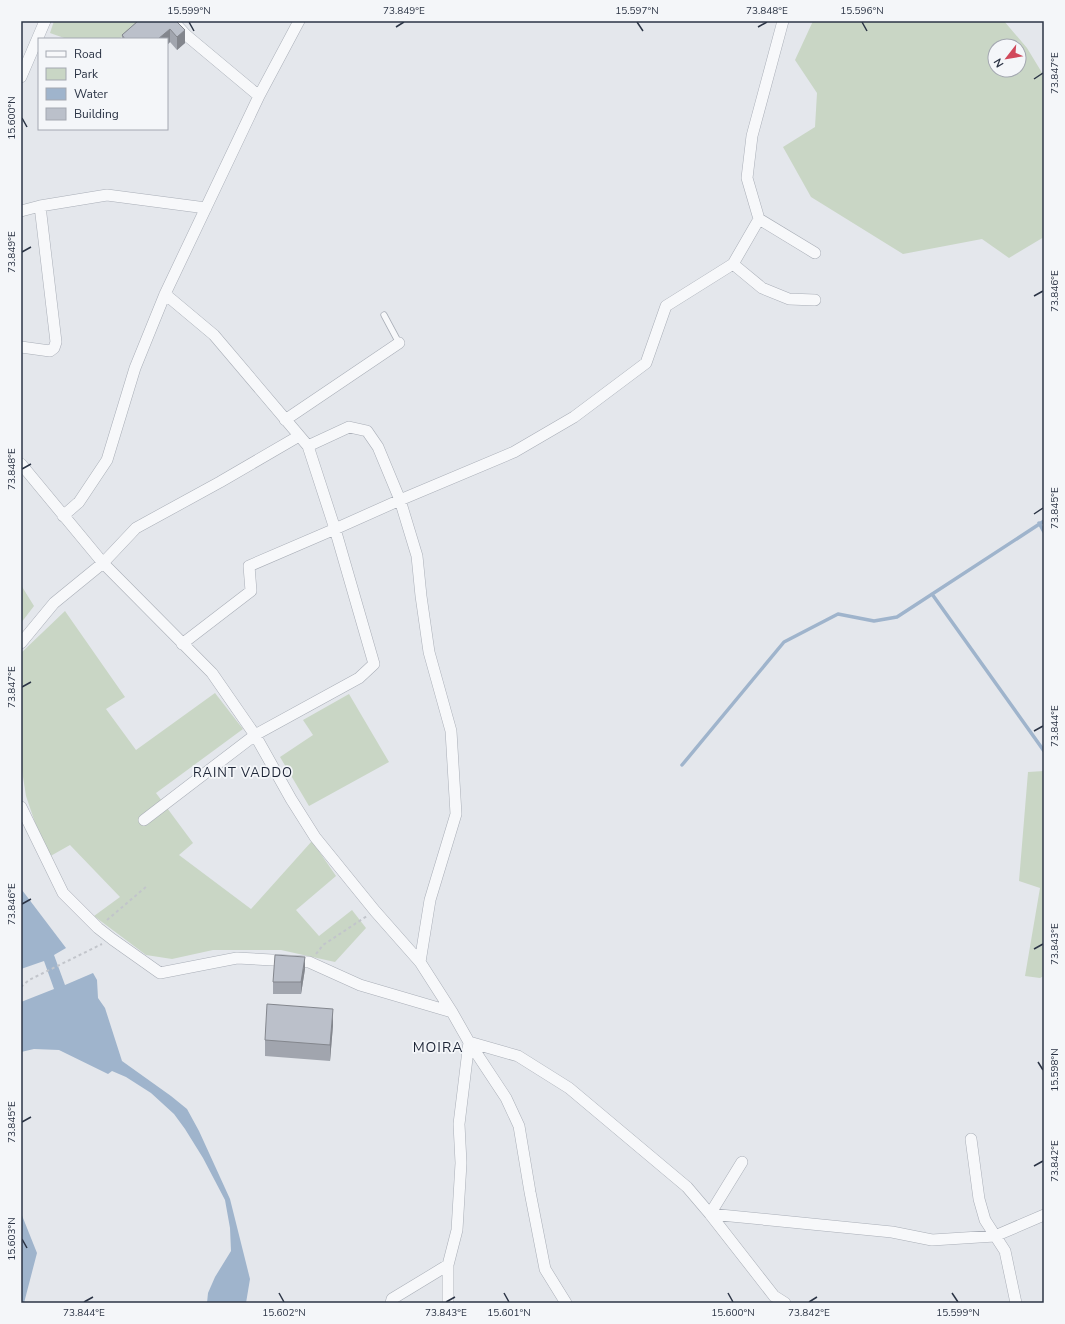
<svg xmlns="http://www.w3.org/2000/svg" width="1065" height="1324" font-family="'Nunito Sans',sans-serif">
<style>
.green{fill:#c9d6c5;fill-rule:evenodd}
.water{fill:#9fb4cc}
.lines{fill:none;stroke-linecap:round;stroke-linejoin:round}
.stream{stroke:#9fb4cc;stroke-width:3.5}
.lane-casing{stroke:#a9aeb7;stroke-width:7}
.street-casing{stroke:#a9aeb7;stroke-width:12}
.path{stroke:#c2c5cb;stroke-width:2;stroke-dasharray:3 3;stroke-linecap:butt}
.lane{stroke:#f7f8fa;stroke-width:5.5}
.street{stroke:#f7f8fa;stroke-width:11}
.wall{fill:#a1a5ae}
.shaded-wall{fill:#83868d}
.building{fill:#bbc0ca;stroke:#83868d}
.ticks{fill:none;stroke:#2b3445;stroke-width:1.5}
.labels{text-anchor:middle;stroke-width:3.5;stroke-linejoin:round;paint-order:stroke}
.neighbourhood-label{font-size:13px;letter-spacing:1px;fill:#1d2536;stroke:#f4f6f9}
.quarter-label{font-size:14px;letter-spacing:1px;fill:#1d2536;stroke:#f4f6f9}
.neatline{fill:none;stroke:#2b3445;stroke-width:1.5}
.ticks-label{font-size:10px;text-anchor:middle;fill:#2b3445}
</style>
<rect width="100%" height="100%" fill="#e4e7ec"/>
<path class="green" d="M54,21H143L132,32L118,39H67L50,33Z
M813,21H1004L1027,48L1044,76V237L1009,258L982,239L903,254L811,197L783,147L815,127L817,93L795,60ZM995,46H1019V70H995Z
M21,585L34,606L21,623Z
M65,611L125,697L106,709L136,750L215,693L243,729L156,793L193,843L179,855L251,909L312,841L336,876L296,910L319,936L352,910L366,928L335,962L281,950H213L172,959L146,955L94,916L120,897L70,845L47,858L26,796L21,764V653Z
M349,694L389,762L309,806L280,757L313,735L303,720Z
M1044,771V976L1040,978L1025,976L1040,888L1019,881L1028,772Z"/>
<path class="water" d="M22,890L66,948L54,955L65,985L93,973L97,980L98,998L105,1008L122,1061L171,1096L187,1109L199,1131L230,1199L250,1279L246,1303H207L208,1293L215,1277L231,1251L230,1228L225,1200L203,1158L185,1129L174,1114L151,1093L126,1077L112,1071L108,1074L59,1050L34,1049L21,1052V1002L54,989L44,961L21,969V891Z
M21,1213L37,1253L24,1303H21Z"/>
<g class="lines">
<path class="stream" d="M1039,523L1044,532
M932,594L1044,751
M682,765L784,642L838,614L874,621L897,617L1044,521"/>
<g class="lane-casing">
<path id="lane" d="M384,315L399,343"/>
</g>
<g class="street-casing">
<path id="street" d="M173,21L186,35L259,96
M21,77L45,21
M21,211L40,206L107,195L206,208
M759,219L815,253
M733,264L762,288L789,299L815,300
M21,347L50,351L54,348L56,342L40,206
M285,420L399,343
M308,446L349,427L367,431L378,447L400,500L417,556L421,596L429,652L451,731L456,814L430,900L420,962
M21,464L103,563L212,673L255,735L291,799L315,837L375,911L420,962L452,1012L469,1042L518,1056L569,1088L687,1187L710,1214L774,1296L785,1303
M63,516L79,502L107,460L135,368L165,294L259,96L299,21
M21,643L54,603L103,563L136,528L220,482L299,436
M182,644L251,591L249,566L335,529L400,500L514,452L574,417L646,363L666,306L733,264L759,219L747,178L752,136L783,21
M21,807L63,893L98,928L112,939L160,973L237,958L309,962L360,985L452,1012
M144,820L255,735L359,678L374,664L335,529L308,446L214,335L165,294
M469,1042L506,1098L519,1126L530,1192L545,1269L566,1303
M971,1139L979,1199L985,1220L1005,1251L1016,1303
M742,1162L710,1214L892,1232L932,1240L995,1236L1044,1215
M391,1303L392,1299L448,1265L457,1230L461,1163L459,1124L469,1042
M448,1303V1265"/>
</g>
<path class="path" d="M107,920L147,886
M316,954L323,945L367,916
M21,987L29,980L102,944"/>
<use href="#lane" class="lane"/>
<use href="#street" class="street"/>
</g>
<path class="wall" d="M138,21L185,30V43L177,50L170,42L167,45V39H122V35Z
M305,969L301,994H273V982Z
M333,1025L330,1061L265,1056V1040Z"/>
<path class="shaded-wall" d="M170,29V42L167,45V39H158Z
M185,30V43L177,50V37Z
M305,957V969L301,994V982Z
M333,1009V1025L330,1061V1045Z"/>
<path class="building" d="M138,21H176L185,30L177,37L170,29L158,39H125L122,35Z
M275,955L305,957L301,982H273Z
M267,1004L333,1009L330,1045L265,1040Z"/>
<path class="ticks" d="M189,22L194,31M637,22L643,31M862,22L867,31M396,27L404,22M758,27L767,22M1034,79L1043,73M22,118L27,127M22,252L31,247M1034,296L1043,291M22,469L31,464M1034,514L1043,508M22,687L31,682M1034,731L1043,726M22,904L31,899M1034,949L1043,944M1038,1062L1043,1070M22,1122L31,1117M1034,1166L1043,1161M22,1239L27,1248M279,1293L284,1302M504,1293L509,1302M728,1293L733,1302M952,1293L958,1302M84,1302L93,1297M446,1302L455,1297M809,1302L817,1297"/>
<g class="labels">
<g class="neighbourhood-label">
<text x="243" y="777">RAINT VADDO</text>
</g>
<g class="quarter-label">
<text x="438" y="1052">MOIRA</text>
</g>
</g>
<rect width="1065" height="1324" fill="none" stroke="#f4f6f9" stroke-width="44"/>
<rect x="38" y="38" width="130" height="92" fill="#f4f6f9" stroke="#a4a8b1"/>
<rect x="46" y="51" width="20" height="6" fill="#f7f8fa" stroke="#a4a8b1"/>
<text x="74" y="58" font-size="12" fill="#2b3445">Road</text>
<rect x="46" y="68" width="20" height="12" fill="#c9d6c5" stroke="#a4a8b1"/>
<text x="74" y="78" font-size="12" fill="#2b3445">Park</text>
<rect x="46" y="88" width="20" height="12" fill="#9fb4cc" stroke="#a4a8b1"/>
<text x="74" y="98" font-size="12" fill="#2b3445">Water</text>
<rect x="46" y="108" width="20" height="12" fill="#bbc0ca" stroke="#a4a8b1"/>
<text x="74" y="118" font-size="12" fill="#2b3445">Building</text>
<g transform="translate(1007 58) rotate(239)"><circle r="19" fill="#f4f6f9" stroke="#a4a8b1"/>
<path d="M0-3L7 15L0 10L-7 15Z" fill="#d1495b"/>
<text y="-6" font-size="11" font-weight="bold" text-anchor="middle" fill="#2b3445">N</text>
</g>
<rect x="22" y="22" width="1021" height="1280" class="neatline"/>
<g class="ticks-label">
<text x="189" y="14">15.599°N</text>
<text x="404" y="14">73.849°E</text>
<text x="637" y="14">15.597°N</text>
<text x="767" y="14">73.848°E</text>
<text x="862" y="14">15.596°N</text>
<text transform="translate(1054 73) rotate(-90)" y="4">73.847°E</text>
<text transform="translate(11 118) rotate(-90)" y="4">15.600°N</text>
<text transform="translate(11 252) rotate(-90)" y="4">73.849°E</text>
<text transform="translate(1054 291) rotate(-90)" y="4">73.846°E</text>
<text transform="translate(11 469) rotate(-90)" y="4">73.848°E</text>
<text transform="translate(1054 508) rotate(-90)" y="4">73.845°E</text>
<text transform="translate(11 687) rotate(-90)" y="4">73.847°E</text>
<text transform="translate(1054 726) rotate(-90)" y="4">73.844°E</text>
<text transform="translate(11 904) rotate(-90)" y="4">73.846°E</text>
<text transform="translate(1054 944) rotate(-90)" y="4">73.843°E</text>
<text transform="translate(1054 1070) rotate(-90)" y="4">15.598°N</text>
<text transform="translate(11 1122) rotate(-90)" y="4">73.845°E</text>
<text transform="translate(1054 1161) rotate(-90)" y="4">73.842°E</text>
<text transform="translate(11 1239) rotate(-90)" y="4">15.603°N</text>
<text x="84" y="1316">73.844°E</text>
<text x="284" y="1316">15.602°N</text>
<text x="446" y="1316">73.843°E</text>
<text x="509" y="1316">15.601°N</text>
<text x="733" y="1316">15.600°N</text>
<text x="809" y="1316">73.842°E</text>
<text x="958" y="1316">15.599°N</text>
</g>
</svg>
